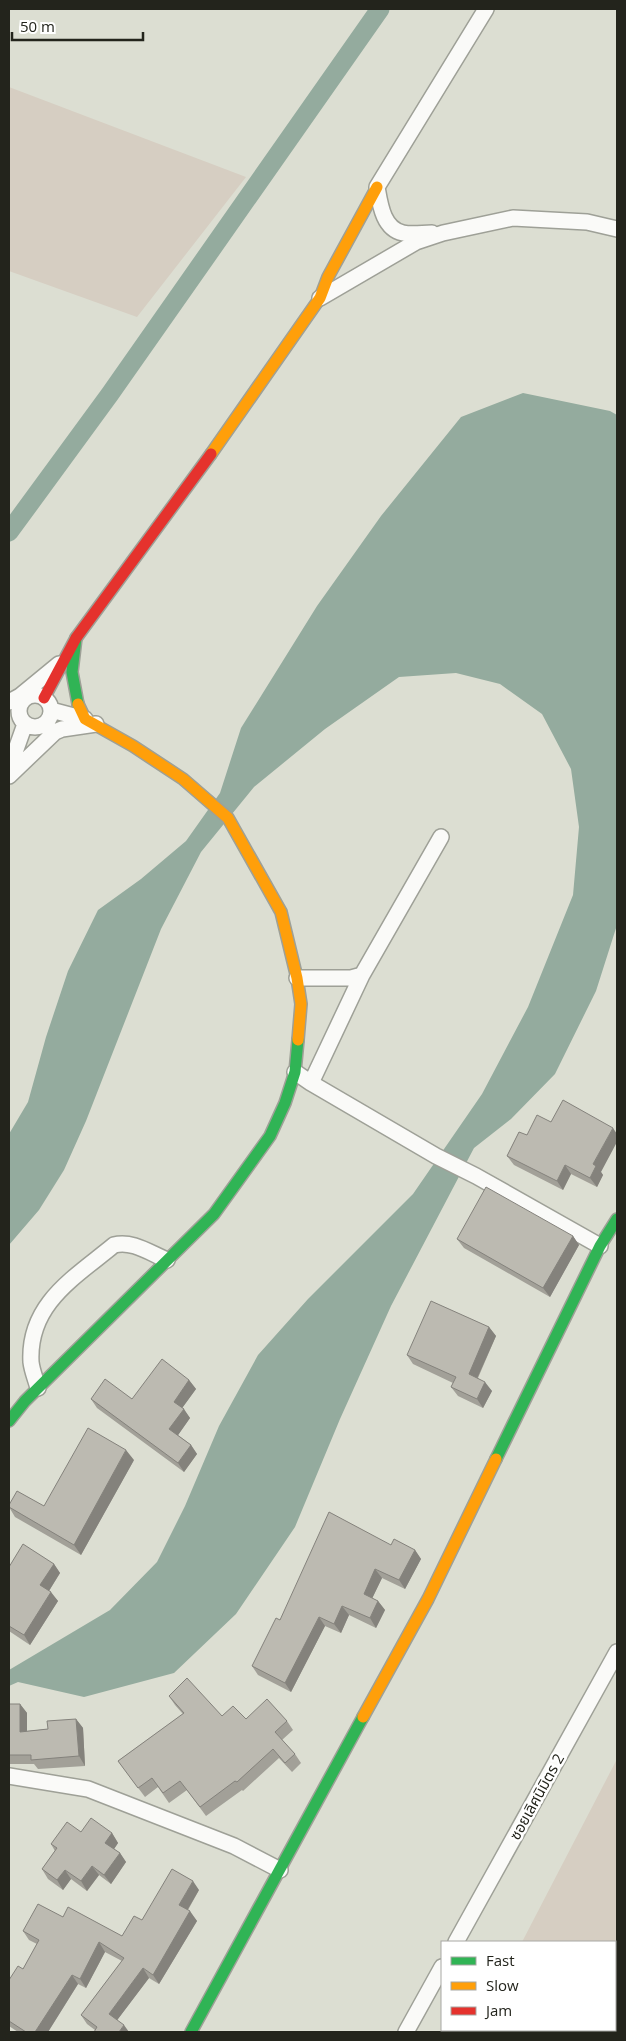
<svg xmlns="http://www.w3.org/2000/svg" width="626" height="2041" font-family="'Open Sans','Noto Sans Thai',sans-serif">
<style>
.green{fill:#d6cec2}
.water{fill:#94ab9e}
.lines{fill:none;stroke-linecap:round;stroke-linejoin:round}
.canal{stroke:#94ab9e;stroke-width:19}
.street-casing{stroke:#9ea097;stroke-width:18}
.fast-casing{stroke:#9ea097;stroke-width:14}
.slow-casing{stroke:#9ea097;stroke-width:14}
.jam-casing{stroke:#9ea097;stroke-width:14}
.street{stroke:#fafaf8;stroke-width:15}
.fast{stroke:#30b455;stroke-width:11}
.slow{stroke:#ff9f0a;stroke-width:11}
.jam{stroke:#e5322d;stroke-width:11}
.wall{fill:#a2a098}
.shaded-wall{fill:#84827c}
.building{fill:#bcbab1;stroke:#84827c}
.labels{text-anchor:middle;stroke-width:5;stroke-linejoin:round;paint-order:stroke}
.street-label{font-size:15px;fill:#23241c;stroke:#fff}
</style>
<rect width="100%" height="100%" fill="#dcded2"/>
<path class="green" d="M9,87L246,177L137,317L9,271Z
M617,1759V2032H476L477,2030H615V1942H522Z"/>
<path class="water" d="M523,393L610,411L617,415V925L596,991L555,1074L511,1119L474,1148L391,1306L340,1419L295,1527L236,1614L174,1673L84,1697L18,1682L9,1686V1670L110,1610L157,1562L185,1506L219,1426L258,1355L308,1299L413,1194L482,1094L528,1007L573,895L579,827L571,769L542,714L500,684L456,673L399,677L325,729L254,787L201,852L161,929L86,1121L64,1170L39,1210L9,1245V1134L28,1102L46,1037L68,971L98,910L141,879L186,841L220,793L241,728L317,606L381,516L461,417Z"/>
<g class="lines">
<path class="canal" d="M9,532L110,394L380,9"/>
<g class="street-casing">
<path id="street" d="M432,233C423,233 412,235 403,233C383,229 380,204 377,187L486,9
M320,298L416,242L443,233L513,218L587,222L617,229
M19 711a16 16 0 1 1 32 0a16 16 0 1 1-32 0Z
M9,702L20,696L59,664
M51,710L85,719
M9,769L25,724
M9,776L55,732L62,729L96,724
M297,978H351L362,975
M295,1072L311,1083L436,1156L476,1176L600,1246
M311,1083L362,975L441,837
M38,1388C36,1380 32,1371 31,1362C28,1304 74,1278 114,1245C132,1240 150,1253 167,1260
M9,1776L88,1789L234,1846L280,1870
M456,1942L617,1652
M406,2032L442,1967"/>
</g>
<g class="fast-casing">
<path id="fast" d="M76,638L72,672L78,704
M9,1421L25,1401L214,1214L270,1136L285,1103L295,1072L298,1040
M496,1459L600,1246L617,1219
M191,2032L363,1717"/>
</g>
<g class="slow-casing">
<path id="slow" d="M211,454L320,298L328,277L377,187
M78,704L85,719L133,746L183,779L228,818L281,912L297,978L301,1004L298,1040
M363,1717L428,1599L496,1459"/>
</g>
<g class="jam-casing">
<path id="jam" d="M44,698L76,638L211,454"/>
</g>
<use href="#street" class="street"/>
<use href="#fast" class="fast"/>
<use href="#slow" class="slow"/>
<use href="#jam" class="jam"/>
</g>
<path class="wall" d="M519,1132L601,1172L603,1175L597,1187L571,1174L563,1190L514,1165L507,1156Z
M573,1236L579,1245L550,1297L464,1248L457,1239Z
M489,1327L496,1336L478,1378L492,1391L483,1408L458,1396L451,1387L453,1383L413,1364L407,1355Z
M189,1380L196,1389L182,1408L190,1418L178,1435L191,1445L197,1454L184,1472L97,1408L91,1399H132Z
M134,1460L81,1555L15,1517L9,1507L44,1506Z
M391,1545L415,1550L421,1559L405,1589L382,1578L372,1598L378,1601L385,1610L376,1628L349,1615L341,1633L325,1626L291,1692L258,1675L252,1666L280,1620Z
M54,1564L60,1573L49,1591L58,1601L30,1645L9,1631V1567Z
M169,1696L222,1716L246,1719L287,1721L293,1730L282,1740L295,1754L301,1763L292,1772L279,1758L243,1791L242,1790L206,1816L187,1790L169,1803L158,1787L145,1797L118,1761L183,1714L175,1705Z
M9,1704H20L27,1713V1731L48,1729L76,1719L83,1728L85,1766L38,1769L34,1764H10L9,1762Z
M81,1832L112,1833L118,1843L114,1849L120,1853L126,1862L111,1884L99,1875L87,1891L71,1879L63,1890L48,1879L42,1869L55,1851L51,1844Z
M199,1890L188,1910L197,1921L159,1984L149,1978L117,2020L95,2030L87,2024L81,2015L122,1961L105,1952L86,1988L78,1984L48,2032H18L9,2026V1980L23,1969L37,1944L29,1940L23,1931L63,1917L122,1936L142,1920Z"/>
<path class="shaded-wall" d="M613,1128L617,1134V1142L601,1172L603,1175L597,1187L590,1178L593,1164Z
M565,1165L571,1174L563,1190L557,1181Z
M573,1236L579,1245L550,1297L543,1288Z
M489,1327L496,1336L475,1383L469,1374Z
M189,1380L196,1389L180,1411L174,1402Z
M485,1382L492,1391L483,1408L477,1399Z
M184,1409L190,1418L176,1438L169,1429Z
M191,1445L197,1454L184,1472L178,1463Z
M126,1450L134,1460L81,1555L74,1545Z
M415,1550L421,1559L405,1589L399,1580Z
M54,1564L60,1573L47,1594L40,1585Z
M375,1569L382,1578L370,1603L364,1594Z
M51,1592L58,1601L30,1645L24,1635Z
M378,1601L385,1610L376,1628L370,1618Z
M342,1606L349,1615L341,1633L334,1624Z
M319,1617L325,1626L291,1692L285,1683Z
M20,1704L27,1713V1741L20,1732Z
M76,1719L83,1728L85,1766L79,1756Z
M112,1833L118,1843L112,1852L105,1843Z
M120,1853L126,1862L111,1884L104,1875Z
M92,1866L99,1875L87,1891L81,1881Z
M65,1870L71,1879L63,1890L57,1880Z
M193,1881L199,1890L185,1914L179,1905Z
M190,1911L197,1921L159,1984L153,1975Z
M99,1942L105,1952L86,1988L80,1979Z
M143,1968L149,1978L115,2023L109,2014Z
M72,1975L78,1984L48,2032H35Z
M124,2025L129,2032H119Z"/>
<path class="building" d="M563,1100L613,1128L593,1164L596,1166L590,1178L565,1165L557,1181L507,1156L519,1132L527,1135L537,1115L551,1122Z
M486,1187L573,1236L543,1288L457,1239Z
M431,1301L489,1327L469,1374L485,1382L477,1399L451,1387L456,1377L407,1355Z
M162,1359L189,1380L174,1402L184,1409L169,1429L191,1445L178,1463L91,1399L105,1379L132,1399Z
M88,1428L126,1450L74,1545L9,1507V1505L17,1491L44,1506Z
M329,1512L391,1545L394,1539L415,1550L399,1580L375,1569L364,1594L378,1601L370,1618L342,1606L334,1624L319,1617L285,1683L252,1666L276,1618L280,1620Z
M23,1544L54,1564L40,1585L51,1592L24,1635L9,1626V1567Z
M187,1678L222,1716L233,1706L246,1719L267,1699L287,1721L275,1732L295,1754L285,1763L273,1749L237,1782L235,1781L200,1807L180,1781L163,1793L152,1778L138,1788L118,1761L184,1713L169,1696Z
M9,1704H20V1732L48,1729L47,1721L76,1719L79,1756L31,1760V1755H9Z
M91,1818L112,1833L105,1843L120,1853L104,1875L92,1866L81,1881L65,1870L57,1880L42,1869L57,1848L51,1844L67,1822L81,1832Z
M172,1869L193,1881L179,1905L190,1911L153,1975L143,1968L109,2014L124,2025L119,2032H94L97,2027L81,2015L124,1958L99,1942L80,1979L72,1975L35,2032H26L9,2021V1980L18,1966L23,1969L39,1940L23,1931L38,1904L63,1917L68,1907L122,1936L134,1916L142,1920Z"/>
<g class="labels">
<g class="street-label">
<text transform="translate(537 1797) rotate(-61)" y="5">ซอยเลิศนิมิตร 2</text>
</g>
</g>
<rect width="626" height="2041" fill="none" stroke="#23241c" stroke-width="20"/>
<rect x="441" y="1941" width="175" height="90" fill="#ffffff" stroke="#a7a7a4"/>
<rect x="451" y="1957" width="25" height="8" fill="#30b455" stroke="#a7a7a4"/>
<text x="486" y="1966" font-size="15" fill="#23241c">Fast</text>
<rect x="451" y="1982" width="25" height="8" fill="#ff9f0a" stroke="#a7a7a4"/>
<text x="486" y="1991" font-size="15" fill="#23241c">Slow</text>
<rect x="451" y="2007" width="25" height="8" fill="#e5322d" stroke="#a7a7a4"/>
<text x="486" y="2016" font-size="15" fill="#23241c">Jam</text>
<path d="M12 32v8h131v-8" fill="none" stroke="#23241c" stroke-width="2.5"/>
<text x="20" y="32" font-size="15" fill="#23241c" stroke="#ffffff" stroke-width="4" paint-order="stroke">50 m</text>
</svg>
